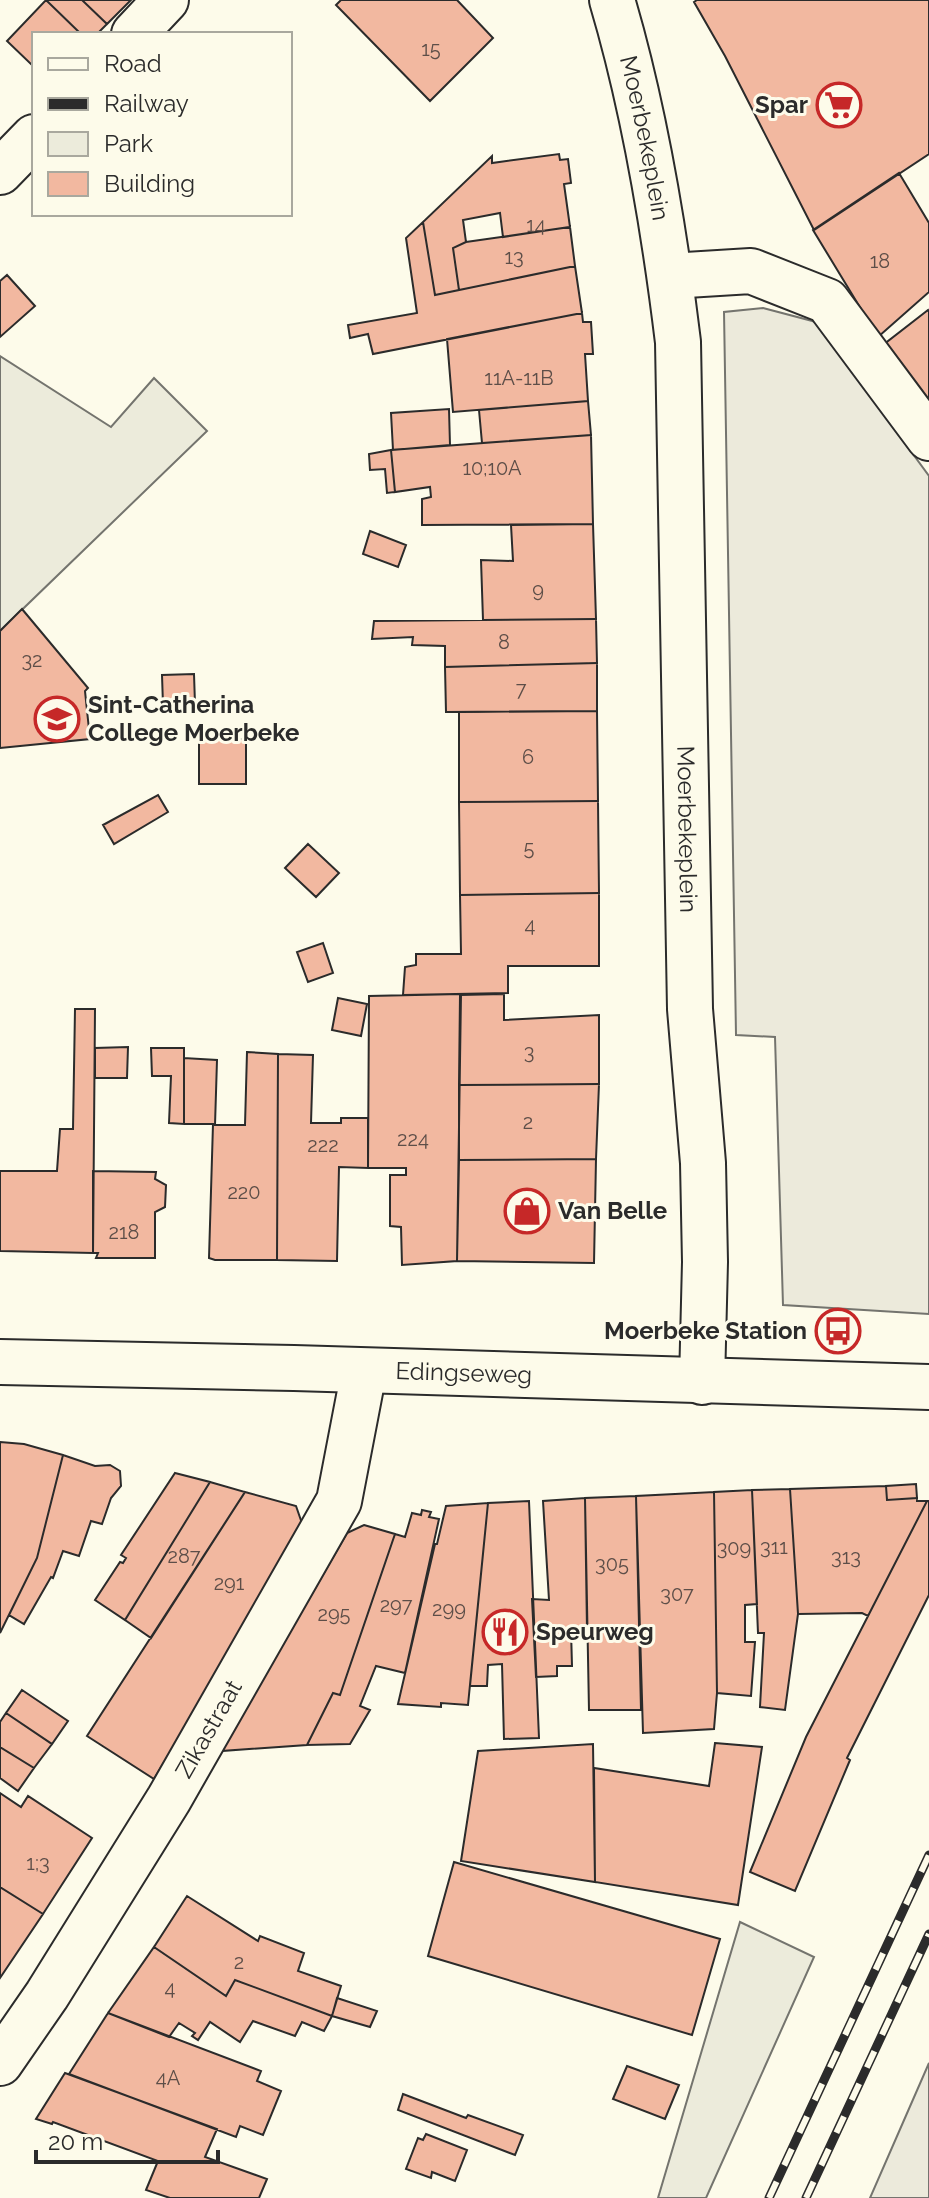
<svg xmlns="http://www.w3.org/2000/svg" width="929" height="2198" font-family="Raleway,sans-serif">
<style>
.green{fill:#ecebdb;stroke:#74746e;stroke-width:2}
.parking{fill:#eceadb;stroke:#74746e;stroke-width:2}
.building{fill:#f2b8a0;stroke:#2b2b2b;stroke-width:2}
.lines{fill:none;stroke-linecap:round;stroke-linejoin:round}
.street-casing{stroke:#2b2b2b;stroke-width:48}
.secondary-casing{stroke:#2b2b2b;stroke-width:48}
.street{stroke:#fdfbea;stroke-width:44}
.secondary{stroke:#fdfbea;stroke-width:44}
.rail-casing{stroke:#2b2b2b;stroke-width:9}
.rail{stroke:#fdfbea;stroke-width:6;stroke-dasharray:18;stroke-linecap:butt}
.labels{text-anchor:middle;stroke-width:6;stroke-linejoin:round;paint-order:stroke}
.number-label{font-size:20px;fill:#5d4e48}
.poi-label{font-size:24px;font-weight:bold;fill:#2b2b2b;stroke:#fdfbea;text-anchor:start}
.street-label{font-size:24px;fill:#2b2b2b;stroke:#fdfbea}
</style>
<rect width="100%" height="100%" fill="#fdfbea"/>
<path class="green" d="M0,356L111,427L154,378L207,431L0,631Z
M740,1922L814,1957L706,2198H658Z"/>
<path class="parking" d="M763,308L816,322L929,476V1314L783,1305L775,1037L736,1035L724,312Z
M929,2063V2198H870L908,2111Z"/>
<path class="building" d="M46,0L81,34H34V67L7,41Z
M46,0H82L107,24L97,34H81Z
M82,0H131L107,24Z
M341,0H457L493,38L430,101L336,5Z
M697,0H929V154L814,230L725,56L694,2Z
M559,154L560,160L568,159L571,183L564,184L570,227L503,237L500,213L463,220L466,242L453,248L459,290L435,295L423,222L492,156V163Z
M899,173L929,223V292L878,337L813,230Z
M423,222L435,295L575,266L582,313L373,354L368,334L350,338L348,325L417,313L406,238Z
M570,227L575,266L459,290L453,248L466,242Z
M7,275L35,306L0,337V281Z
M928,310L929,312V404L883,345Z
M582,313L583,322H591L593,354H585L588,401L453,412L447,339Z
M588,401L591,435L482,443L479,410Z
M449,409L450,445L393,450L391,413Z
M591,435L593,524L422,525V499L431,497L430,487L395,492L391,450Z
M391,450L395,492L387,493L385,469L370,470L369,454Z
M593,524L596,619L483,620L481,560L513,561L511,525Z
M370,531L406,545L398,567L363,554Z
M22,609L88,688L85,691L90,739L0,748V631Z
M596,619L597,663L445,667V646L412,645L413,637L372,639L374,621Z
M597,663V711L446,712L445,667Z
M194,674L195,704L163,705L162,675Z
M597,711L598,801L459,802V712Z
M199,739H246V784H199Z
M158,795L168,812L114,844L103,825Z
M598,801L599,893L460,895L459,802Z
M308,844L339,873L316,897L285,868Z
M599,893V966H508V993L403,995L405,967L416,965V954H461L460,895Z
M323,943L333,973L308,982L297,952Z
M461,994L457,1261L402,1265L401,1227L390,1226V1175H406V1168H368L369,996Z
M504,994V1020L599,1015V1084L459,1085L460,995Z
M338,998L367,1004L361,1036L332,1030Z
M75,1009H95L93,1253L0,1251V1171H57L60,1129H73Z
M128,1047L127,1078H95V1048Z
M151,1048H184V1124L169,1123L171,1076H152Z
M247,1052L278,1054L277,1260H215L209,1258L213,1124H184V1058L217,1060L215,1125H245Z
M278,1054L313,1055L311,1123H341V1118H368V1168L339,1167L337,1261L277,1260Z
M599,1084L596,1159L459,1160V1085Z
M596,1159L594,1263L457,1261L459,1160Z
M93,1171L156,1172L155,1179L166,1185L165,1207L155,1212V1258H96L98,1253H93Z
M0,1442L24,1444L63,1455L37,1558L0,1633Z
M63,1455L95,1466L110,1465L120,1471L121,1486L111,1498L102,1524L91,1521L79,1556L63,1551L53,1578L51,1577L24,1624L9,1615L37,1558Z
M175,1473L210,1482L125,1620L95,1600L120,1562L123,1563L126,1558L121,1555Z
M210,1482L245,1492L151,1638L125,1620Z
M916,1484L917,1498L887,1500L886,1486Z
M886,1486L887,1500L917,1498V1501H927L868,1616L862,1613L798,1614L790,1489Z
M790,1489L798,1614L785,1710L760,1707L764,1633H758L752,1490Z
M752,1490L757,1604L745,1605V1642H755L751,1696L717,1693L714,1492Z
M245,1492L296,1506L304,1529L154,1779L87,1736Z
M714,1492L717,1693L714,1729L643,1733L636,1496Z
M636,1496L641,1710H589L585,1498Z
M585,1498L587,1629L571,1630L572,1666H557V1676L536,1677L532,1599L549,1600L543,1501Z
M529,1501L539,1738L504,1739L502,1664L488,1665L487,1686H470L488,1503Z
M927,1501H929V1595L847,1758L850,1760L795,1891L750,1872L806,1737Z
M488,1503L468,1705L441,1703V1707L398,1704L435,1544H437L446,1506Z
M422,1510L431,1512L429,1517L439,1519L405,1673L376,1666L360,1706L370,1710L350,1744L307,1745L333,1693L340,1695L395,1534L405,1537L412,1513L421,1515Z
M364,1525L395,1534L340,1695L333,1693L307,1745L221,1751L347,1533Z
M22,1690L68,1721L52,1744L6,1713Z
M6,1713L52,1744L34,1768L0,1747V1722Z
M715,1743L762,1747L738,1905L595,1882L594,1768L709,1786Z
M593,1744L595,1882L461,1861L478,1751Z
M0,1747L34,1768L18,1791L0,1778Z
M0,1793L21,1807L28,1796L92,1838L43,1914L0,1887Z
M454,1862L720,1939L692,2035L428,1956Z
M0,1887L43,1914L0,1978Z
M187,1896L258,1941L260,1936L304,1953L298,1971L341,1986L332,2016L235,1980L226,1996L154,1947Z
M154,1947L226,1996L235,1980L332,2016L324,2031L302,2022L295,2036L253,2021L240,2042L210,2022L198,2040L192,2036L195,2033L179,2023L169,2037L108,2013Z
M337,1998L377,2011L370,2027L332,2016Z
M108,2013L261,2071L257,2081L281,2091L263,2135L240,2126L236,2137L69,2074Z
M627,2066L679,2085L665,2119L613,2099Z
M65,2073L217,2129L205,2157L267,2179L259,2198H170L146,2190L158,2161L53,2122L52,2124L36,2119Z
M403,2094L466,2118L468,2115L523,2135L515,2155L398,2110Z
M426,2134L467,2150L455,2181L432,2172L431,2178L406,2169L418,2138L423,2140Z"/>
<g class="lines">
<g class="street-casing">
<g id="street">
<path d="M134,34L166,0"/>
<path d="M0,172L34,137"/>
<path d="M670,276L751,271L827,301L929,438"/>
<path id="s1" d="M0,2063L47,1995L169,1799L339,1501L364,1371"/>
</g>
</g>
<g class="secondary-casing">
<g id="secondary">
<path id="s2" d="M612,0C645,111 664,227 678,342L690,1009L703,1163L705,1262L702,1382"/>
<path id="s3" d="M0,1362L294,1368L929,1387"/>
</g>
</g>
<use href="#street" class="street"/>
<use href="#secondary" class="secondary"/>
<g class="rail-casing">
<path id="rail" d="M769,2198L929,1855
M806,2198L929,1934"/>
</g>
<use href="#rail" class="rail"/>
</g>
<defs>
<g id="supermarket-ring" transform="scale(2.3)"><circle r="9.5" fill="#fdfbea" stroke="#c62828" stroke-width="1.5"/><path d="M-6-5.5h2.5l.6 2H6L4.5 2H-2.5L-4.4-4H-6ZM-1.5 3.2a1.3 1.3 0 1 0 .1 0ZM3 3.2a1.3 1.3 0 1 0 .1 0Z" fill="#c62828"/></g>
<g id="school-ring" transform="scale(2.3)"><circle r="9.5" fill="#fdfbea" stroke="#c62828" stroke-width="1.5"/><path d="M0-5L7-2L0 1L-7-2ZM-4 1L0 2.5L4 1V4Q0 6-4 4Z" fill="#c62828"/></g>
<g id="shop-ring" transform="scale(2.3)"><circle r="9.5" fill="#fdfbea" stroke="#c62828" stroke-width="1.5"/><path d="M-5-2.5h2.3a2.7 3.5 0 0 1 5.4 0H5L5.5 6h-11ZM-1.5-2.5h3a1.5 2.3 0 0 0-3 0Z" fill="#c62828"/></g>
<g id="bus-ring" transform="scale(2.3)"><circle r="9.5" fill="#fdfbea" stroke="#c62828" stroke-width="1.5"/><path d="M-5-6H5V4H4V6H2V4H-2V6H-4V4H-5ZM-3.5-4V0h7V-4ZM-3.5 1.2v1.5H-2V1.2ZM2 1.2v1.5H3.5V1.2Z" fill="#c62828"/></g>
<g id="restaurant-ring" transform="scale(2.3)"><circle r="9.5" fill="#fdfbea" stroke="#c62828" stroke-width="1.5"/><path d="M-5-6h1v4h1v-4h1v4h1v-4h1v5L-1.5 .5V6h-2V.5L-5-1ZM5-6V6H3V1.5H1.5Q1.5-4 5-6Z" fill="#c62828"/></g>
</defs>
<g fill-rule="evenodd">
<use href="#supermarket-ring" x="839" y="105"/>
<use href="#school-ring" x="57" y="719"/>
<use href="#shop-ring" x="527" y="1211"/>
<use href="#bus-ring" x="838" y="1331"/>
<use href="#restaurant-ring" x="505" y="1632"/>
</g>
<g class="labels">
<g class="number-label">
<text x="431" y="56">15</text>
<text x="536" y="232">14</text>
<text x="514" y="264">13</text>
<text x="880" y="268">18</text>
<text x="519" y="385">11A-11B</text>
<text x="492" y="475">10;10A</text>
<text x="538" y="597">9</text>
<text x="504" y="649">8</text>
<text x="32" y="667">32</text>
<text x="521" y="696">7</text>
<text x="528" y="764">6</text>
<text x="529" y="855">5</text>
<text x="530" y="932">4</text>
<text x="529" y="1059">3</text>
<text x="528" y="1129">2</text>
<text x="413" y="1146">224</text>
<text x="323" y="1152">222</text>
<text x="244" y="1199">220</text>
<text x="124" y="1239">218</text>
<text x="774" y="1554">311</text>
<text x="734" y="1555">309</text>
<text x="184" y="1563">287</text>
<text x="846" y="1564">313</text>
<text x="612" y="1571">305</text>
<text x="229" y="1590">291</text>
<text x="677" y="1601">307</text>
<text x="396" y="1612">297</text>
<text x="449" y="1616">299</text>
<text x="334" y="1621">295</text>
<text x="38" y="1870">1;3</text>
<text x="239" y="1969">2</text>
<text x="170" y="1995">4</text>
<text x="168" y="2085">4A</text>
</g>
<g class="poi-label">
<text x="808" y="113" text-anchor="end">Spar</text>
<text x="88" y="713">Sint-Catherina<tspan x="88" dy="28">College Moerbeke</tspan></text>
<text x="558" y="1219">Van Belle</text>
<text x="807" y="1339" text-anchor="end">Moerbeke Station</text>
<text x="536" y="1640">Speurweg</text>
</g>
<g class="street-label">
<text dy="8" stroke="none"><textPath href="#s2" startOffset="142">Moerbekeplein</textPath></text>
<text dy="8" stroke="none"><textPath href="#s2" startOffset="836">Moerbekeplein</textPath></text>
<text dy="8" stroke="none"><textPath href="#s3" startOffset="464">Edingseweg</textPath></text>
<text dy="8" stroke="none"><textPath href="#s1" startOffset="394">Zikastraat</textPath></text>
</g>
</g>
<rect x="32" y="32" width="260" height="184" fill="#fdfbea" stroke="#a9a89e" stroke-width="2"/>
<rect x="48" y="58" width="40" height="12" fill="#fdfbea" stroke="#a9a89e" stroke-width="2"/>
<text x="104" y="72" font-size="24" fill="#2b2b2b">Road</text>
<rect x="48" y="98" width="40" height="12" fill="#2b2b2b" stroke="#a9a89e" stroke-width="2"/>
<text x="104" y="112" font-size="24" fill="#2b2b2b">Railway</text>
<rect x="48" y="132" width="40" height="24" fill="#ecebdb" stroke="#a9a89e" stroke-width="2"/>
<text x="104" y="152" font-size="24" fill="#2b2b2b">Park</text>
<rect x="48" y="172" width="40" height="24" fill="#f2b8a0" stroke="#a9a89e" stroke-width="2"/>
<text x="104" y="192" font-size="24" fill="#2b2b2b">Building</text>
<path d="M36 2150v12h182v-12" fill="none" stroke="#2b2b2b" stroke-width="4"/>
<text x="48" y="2150" font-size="24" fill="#2b2b2b" stroke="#fdfbea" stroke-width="6" paint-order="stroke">20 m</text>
</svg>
